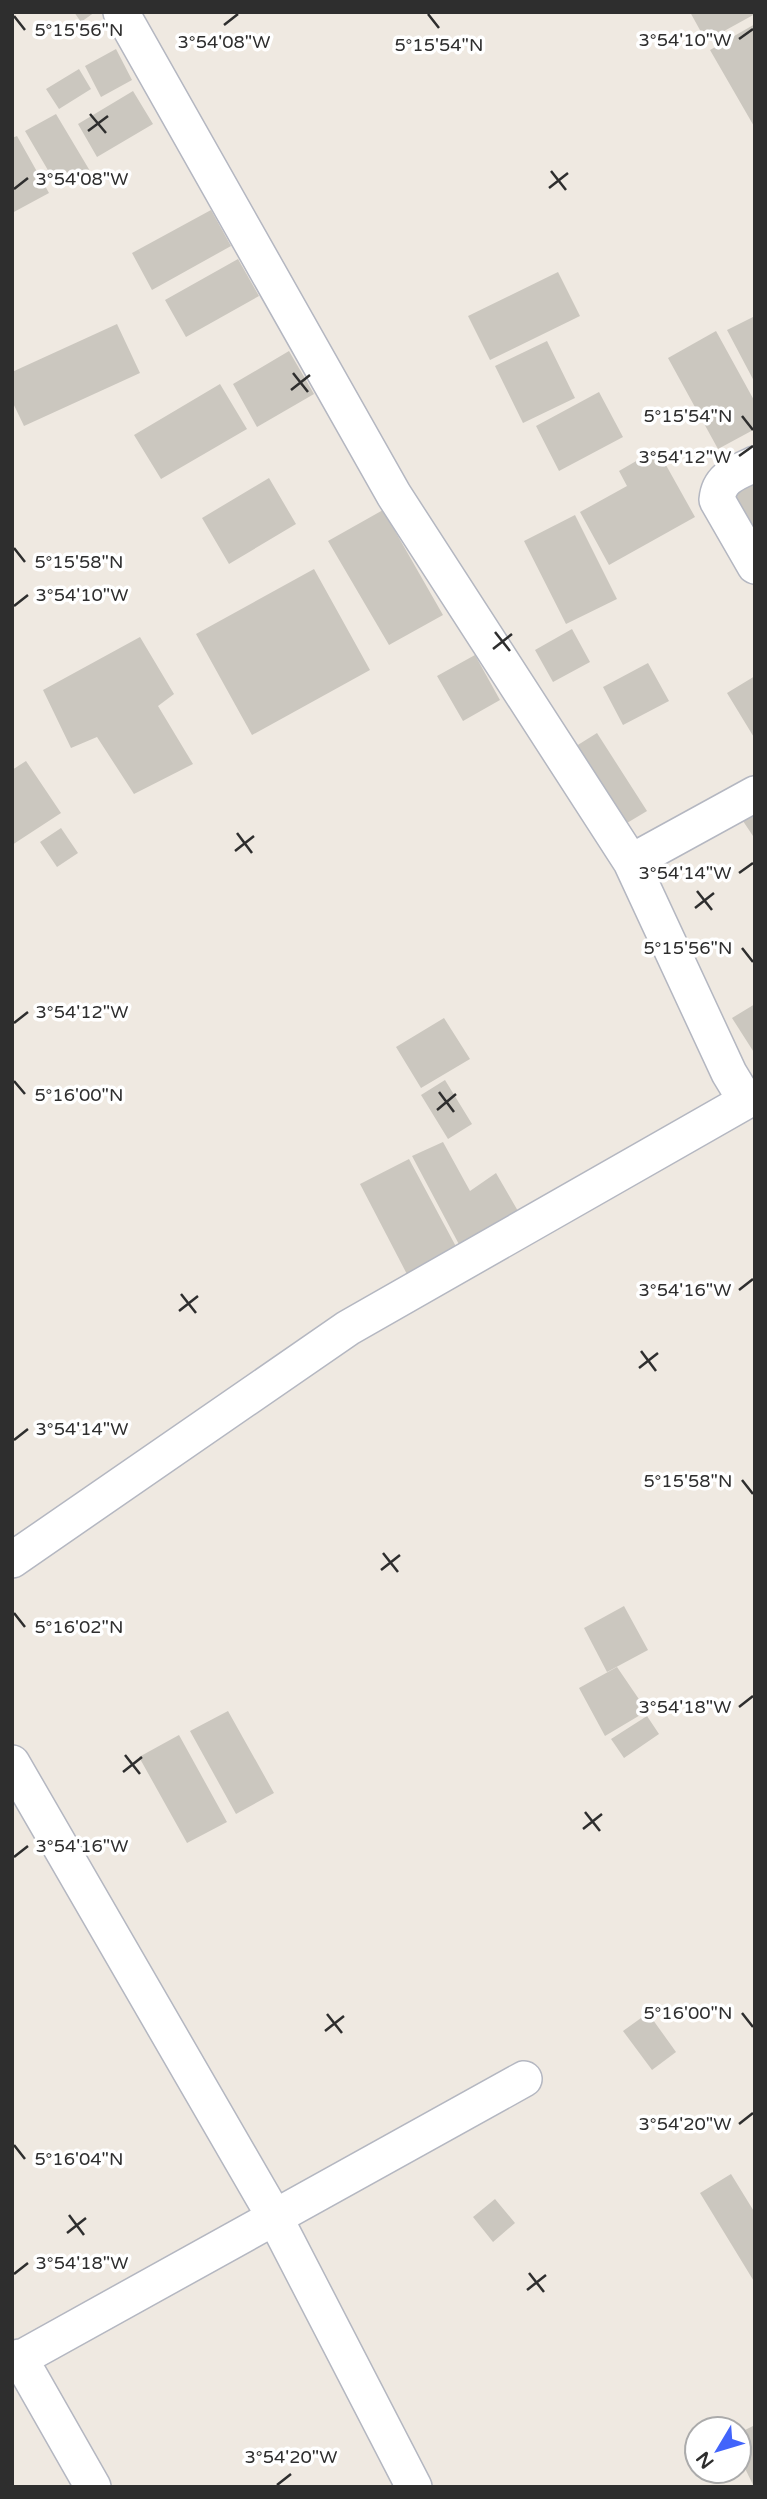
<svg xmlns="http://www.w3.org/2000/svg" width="767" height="2499" font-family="'Varela Round',sans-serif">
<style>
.building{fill:#cbc7bf}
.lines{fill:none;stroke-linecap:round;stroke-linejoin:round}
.street-casing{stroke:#b4b7c1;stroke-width:38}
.street{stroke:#fff;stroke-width:35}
.ticks{fill:none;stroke:#2e2e2e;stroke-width:2.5}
.ticks-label{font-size:18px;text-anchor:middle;fill:#2e2e2e;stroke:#fff;stroke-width:7;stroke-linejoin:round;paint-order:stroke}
</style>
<rect width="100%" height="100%" fill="#efe9e1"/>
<path class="building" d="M74,12H95L81,22Z
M690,12H755V14L706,41Z
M755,24V128L710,50Z
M116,49L132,80L101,97L85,66Z
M79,69L91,89L59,109L46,89Z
M133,91L153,124L97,157L78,124Z
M56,114L90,171L59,189L25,131Z
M17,136L49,193L12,213V138Z
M211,210L231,246L152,290L132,253Z
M238,259L259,296L186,337L165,300Z
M558,272L580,316L490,360L468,316Z
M755,316V383L727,330Z
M117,324L140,373L24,426L12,401V372Z
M716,331L755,402V429L718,449L668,358Z
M547,341L575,398L523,423L495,366Z
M289,351L314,394L257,427L233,384Z
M220,384L247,429L161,479L134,435Z
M599,392L623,437L559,471L536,426Z
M657,449L695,517L609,565L580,512L627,486L619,471Z
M269,478L296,524L229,564L202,518Z
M755,479V538L730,492Z
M383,510L443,615L389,645L328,541Z
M575,515L617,599L566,624L524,541Z
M314,569L370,670L252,735L196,634Z
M572,629L590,662L553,682L535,650Z
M140,637L174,694L158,706L193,764L134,794L97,737L71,748L43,690Z
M475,655L500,700L463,721L437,676Z
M648,663L669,701L623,725L603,687Z
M755,676V739L727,693Z
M597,733L647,811L622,826L573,748Z
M26,761L61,813L12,845V770Z
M755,813V839L743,821Z
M61,828L78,853L57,867L40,842Z
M755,1004V1054L732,1018Z
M444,1018L470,1059L421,1088L396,1047Z
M445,1080L472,1124L448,1139L421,1095Z
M443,1142L470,1191L496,1173L522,1218L462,1250L412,1156Z
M409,1159L460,1254L410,1280L360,1184Z
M624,1606L648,1650L607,1672L584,1628Z
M617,1667L647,1711L605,1736L579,1688Z
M228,1711L274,1793L236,1814L190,1731Z
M647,1716L659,1734L624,1758L611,1739Z
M179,1735L227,1822L187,1843L139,1757Z
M648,2013L676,2052L652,2070L623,2031Z
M731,2174L755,2213V2283L700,2193Z
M495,2199L515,2223L493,2242L473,2217Z
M755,2425V2487H754L739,2456V2433Z"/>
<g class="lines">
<g class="street-casing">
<path id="street" d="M121,12L394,495L631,862L729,1073L746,1101L755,1097
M755,464C736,473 719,477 717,500L755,566
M631,862L755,794
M12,1560L348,1328L746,1101
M12,1763L274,2216L414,2487
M19,2357L93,2487
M12,2363L524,2079"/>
</g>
<use href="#street" class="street"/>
</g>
<path class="ticks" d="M428,14L439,28M14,16L25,30M224,25L238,14M739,39L753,29M90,114L106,133M88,131L108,116M551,171L566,190M549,188L568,173M14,189L28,178M293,373L308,392M291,390L310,375M742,416L753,430M739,456L753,446M14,548L25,562M14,606L28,595M495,632L510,651M493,649L512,634M237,833L252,853M235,851L254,836M739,873L753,863M697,891L712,910M695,908L714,893M742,948L753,962M14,1023L28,1012M14,1081L25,1094M439,1092L454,1112M437,1110L456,1094M739,1290L753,1279M181,1294L196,1313M179,1311L198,1296M641,1351L656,1371M639,1368L658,1353M14,1440L28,1429M742,1480L753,1494M383,1553L398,1572M381,1570L400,1555M14,1613L25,1627M739,1707L753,1696M125,1755L140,1774M123,1772L142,1757M585,1812L600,1831M583,1829L602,1814M14,1857L28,1846M742,2013L753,2027M327,2014L342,2033M325,2031L344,2016M739,2124L753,2113M14,2145L25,2159M69,2215L84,2235M67,2233L86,2218M529,2273L544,2292M14,2274L28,2263M527,2290L546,2275M277,2485L291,2474"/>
<g class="ticks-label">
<text x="79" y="36">5°15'56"N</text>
<text x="685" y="46">3°54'10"W</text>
<text x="224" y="48">3°54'08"W</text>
<text x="439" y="51">5°15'54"N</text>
<text x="82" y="185">3°54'08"W</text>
<text x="688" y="422">5°15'54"N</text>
<text x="685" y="463">3°54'12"W</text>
<text x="79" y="568">5°15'58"N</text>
<text x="82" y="601">3°54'10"W</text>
<text x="685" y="879">3°54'14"W</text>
<text x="688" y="954">5°15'56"N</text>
<text x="82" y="1018">3°54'12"W</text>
<text x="79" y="1101">5°16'00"N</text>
<text x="685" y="1296">3°54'16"W</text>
<text x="82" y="1435">3°54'14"W</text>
<text x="688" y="1487">5°15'58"N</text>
<text x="79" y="1633">5°16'02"N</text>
<text x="685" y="1713">3°54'18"W</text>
<text x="82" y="1852">3°54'16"W</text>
<text x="688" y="2019">5°16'00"N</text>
<text x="685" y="2130">3°54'20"W</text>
<text x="79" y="2165">5°16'04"N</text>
<text x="82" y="2269">3°54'18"W</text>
<text x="291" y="2463">3°54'20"W</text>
</g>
<rect width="767" height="2499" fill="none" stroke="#2e2e2e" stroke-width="28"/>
<g transform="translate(718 2450) rotate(232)"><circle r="33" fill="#ffffff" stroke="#ababab" stroke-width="2"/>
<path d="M0-5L12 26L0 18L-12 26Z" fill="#4264fb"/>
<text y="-10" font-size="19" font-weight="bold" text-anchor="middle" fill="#2e2e2e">N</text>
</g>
</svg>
